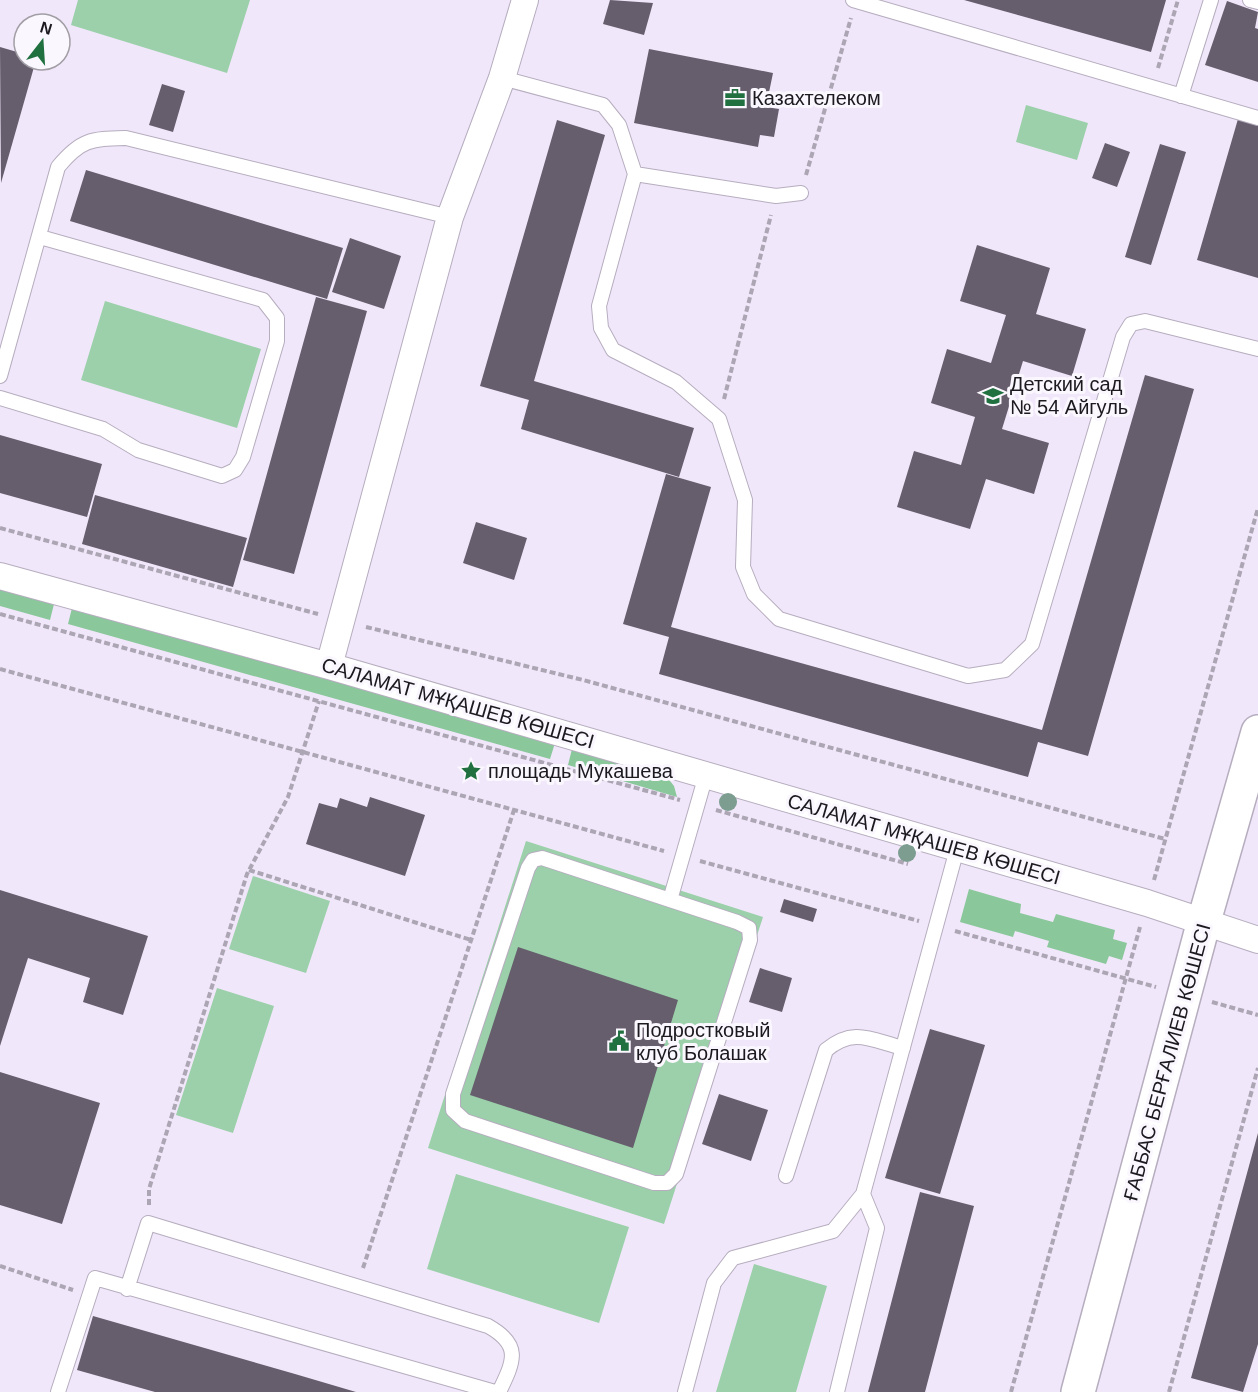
<svg xmlns="http://www.w3.org/2000/svg" width="1258" height="1392" font-family="Helvetica,sans-serif">
<style>
.green{fill:#9bd0aa}
.forest{fill:#8ac79b}
.building{fill:#665e6d}
.lines{fill:none;stroke-linecap:round;stroke-linejoin:round}
.lane-casing{stroke:#b6adbf;stroke-width:16}
.street-casing{stroke:#b6adbf;stroke-width:28}
.secondary-casing{stroke:#b6adbf;stroke-width:36}
.path{stroke:#aca5b3;stroke-width:4;stroke-dasharray:6 3;stroke-linecap:butt}
.lane{stroke:#fff;stroke-width:14}
.street{stroke:#fff;stroke-width:26}
.secondary{stroke:#fff;stroke-width:33}
.tree{fill:#7c9d8f}
.labels{text-anchor:middle;stroke-width:6;stroke-linejoin:round;paint-order:stroke}
.poi-label{font-size:20px;fill:#1c191f;stroke:#fbf7ff;text-anchor:start}
.street-label{font-size:20px;fill:#1c191f;stroke:#fbf7ff}
</style>
<rect width="100%" height="100%" fill="#f1e7fa"/>
<path class="green" d="M78,0H250L227,73L71,25Z
M1026,105L1088,123L1077,160L1016,142Z
M105,301L261,349L237,428L81,380Z
M526,841L763,917L664,1224L428,1148Z
M253,876L330,901L306,973L229,949Z
M217,988L274,1006L233,1133L176,1115Z
M456,1174L629,1227L599,1323L427,1269Z
M754,1264L827,1286L796,1392H716Z"/>
<path class="forest" d="M0,589L54,604L50,620L0,606Z
M72,608L555,743L550,759L68,624Z
M572,749L666,776L674,786L677,797L568,765Z
M969,889L1021,904L1020,913L1053,922L1056,914L1115,930L1113,939L1127,943L1122,960L1109,956L1106,964L1047,947L1049,941L1015,931L1013,937L960,922Z"/>
<path class="building" d="M610,0L653,3L644,35L603,24Z
M964,0H1166L1151,52Z
M1227,1L1258,12L1255,28L1258,29V82L1205,65Z
M0,47L24,54V60H36L1,183Z
M649,49L773,73L766,107L779,109L774,137L760,135L758,147L634,123Z
M162,84L185,91L173,132L149,125Z
M1238,119L1258,125V278L1197,260Z
M557,120L605,135L534,381L694,428L679,477L521,429L529,400L480,386Z
M1105,143L1130,152L1117,187L1092,178Z
M1160,144L1186,152L1151,265L1125,257Z
M86,170L343,248L327,299L70,221Z
M350,238L401,256L384,309L332,292Z
M977,245L1050,268L1036,314L1086,329L1072,376L1023,361L1002,429L1049,443L1034,494L986,479L970,529L897,507L914,451L961,465L975,417L931,403L947,349L991,363L1006,315L960,301Z
M316,297L367,311L294,574L243,560Z
M1145,375L1194,389L1088,756L1038,742L1028,777L659,674L669,637L623,624L666,474L711,487L671,627L1042,730Z
M0,435L102,464L87,517L0,493Z
M95,495L247,538L233,587L82,544Z
M476,522L527,538L514,580L463,563Z
M370,797L425,815L405,876L306,844L319,803L337,808L340,798L367,807Z
M0,890L148,936L123,1015L83,1002L90,978L28,958L0,1046Z
M784,899L817,909L813,922L780,912Z
M518,947L678,1000L633,1148L470,1095Z
M760,968L792,978L782,1012L749,1002Z
M930,1029L985,1045L940,1194L885,1178Z
M0,1072L100,1103L62,1224L0,1205Z
M719,1094L768,1110L751,1161L702,1144Z
M1258,1133V1344L1243,1392L1191,1378Z
M920,1192L974,1206L925,1392H868Z
M93,1316L295,1374L356,1392H155L77,1370Z"/>
<g class="lines">
<g class="lane-casing">
<path id="lane" d="M853,0L1258,118
M1250,0L1258,2
M502,78L603,105L619,125L635,174L599,306L601,328L613,350L676,382L719,419L745,500L743,567L754,594L779,619L968,676L1005,670L1032,644L1123,337L1131,324L1145,321L1258,349
M1181,96L1211,0
M635,174L776,196L801,193
M0,376L58,167C81,139 91,139 126,138L450,217
M0,398L103,429L138,450L222,476L235,470L243,457L277,341V318L263,300L40,237
M542,858L737,922L749,928L750,940L676,1174L667,1183H654L465,1121L453,1110V1094L528,868L533,860Z
M670,900L706,775
M786,1176L826,1050C854,1027 871,1040 903,1048
M127,1289L148,1223L488,1326C522,1345 514,1361 499,1392
M58,1392L95,1278L495,1392
M685,1392L714,1283L733,1258L833,1231L863,1194
M837,1392L877,1228L863,1194L957,849"/>
</g>
<g class="street-casing">
<path id="street" d="M0,576L329,666L1147,903L1258,940
M329,666L450,217L502,78L525,0"/>
</g>
<g class="secondary-casing">
<path id="secondary" d="M1078,1392L1204,921L1258,732"/>
</g>
<path class="path" d="M1158,68L1178,0
M806,175L851,18
M724,399L771,215
M0,528L318,614
M0,614L680,800
M366,627L583,680L1165,839
M0,669L664,851
M716,810L908,864
M700,861L919,921
M249,870L471,940
M1154,880L1258,508
M955,931L1156,987
M1212,1002L1258,1015
M149,1205V1189L247,874L288,797L319,701
M0,1266L73,1290
M363,1268L514,810
M1011,1392L1140,927
M1169,1392L1258,1068"/>
<use href="#lane" class="lane"/>
<use href="#street" class="street"/>
<use href="#secondary" class="secondary"/>
</g>
<g class="tree">
<circle cx="728" cy="802" r="9"/>
<circle cx="907" cy="853" r="9"/>
</g>
<defs>
<g id="office-bare" transform="scale(1.62)"><path d="M-6-3h4V-5.5h4V-3h4V5H-6ZM-1-4.5V-3h2v-1.5ZM-6 0V1H6V0Z" fill="#207040" stroke="#fbf7ff" stroke-width="2.5" paint-order="stroke"/></g>
<g id="school-bare" transform="scale(1.62)"><path d="M0-5L7-2L0 1L-7-2ZM-4 1L0 2.5L4 1V4Q0 6-4 4Z" fill="#207040" stroke="#fbf7ff" stroke-width="2.5" paint-order="stroke"/></g>
<g id="sight-bare" transform="scale(1.62)"><path d="M0-6L1.8-2.2L6-1.7L2.9 1.2L3.7 5.4L0 3.3L-3.7 5.4L-2.9 1.2L-6-1.7L-1.8-2.2Z" fill="#207040" stroke="#fbf7ff" stroke-width="2.5" paint-order="stroke"/></g>
<g id="civic-bare" transform="scale(1.62)"><path d="M-.6-6.5H3V-4.5H.6V-3L4-1V1h2V6H-6V1h2V-1L-.6-3ZM-1.2 2.5V6h2.4V2.5Z" fill="#207040" stroke="#fbf7ff" stroke-width="2.5" paint-order="stroke"/></g>
</defs>
<g fill-rule="evenodd">
<use href="#office-bare" x="735" y="98"/>
<use href="#school-bare" x="993" y="396"/>
<use href="#sight-bare" x="471" y="771"/>
<use href="#civic-bare" x="619" y="1041"/>
</g>
<g class="labels">
<g class="poi-label">
<text x="752" y="105">Казахтелеком</text>
<text x="1010" y="391">Детский сад<tspan x="1010" dy="23">№ 54 Айгуль</tspan></text>
<text x="488" y="778">площадь Мукашева</text>
<text x="636" y="1037">Подростковый<tspan x="636" dy="23">клуб Болашак</tspan></text>
</g>
<g class="street-label">
<text transform="translate(458 703) rotate(16)" y="7">САЛАМАТ МҰҚАШЕВ КӨШЕСІ</text>
<text transform="translate(924 839) rotate(16)" y="7">САЛАМАТ МҰҚАШЕВ КӨШЕСІ</text>
<text transform="translate(1167 1062) rotate(-75)" y="7">ҒАББАС БЕРҒАЛИЕВ КӨШЕСІ</text>
</g>
</g>
<g transform="translate(42 42) rotate(17)"><circle r="28" fill="#fbf7ff" stroke="#a29ea5" stroke-width="1.5"/>
<path d="M0-4.5L10 22L0 15L-10 22Z" fill="#207040"/>
<text y="-9" font-size="16" font-weight="bold" text-anchor="middle" fill="#1c191f">N</text>
</g>
</svg>
